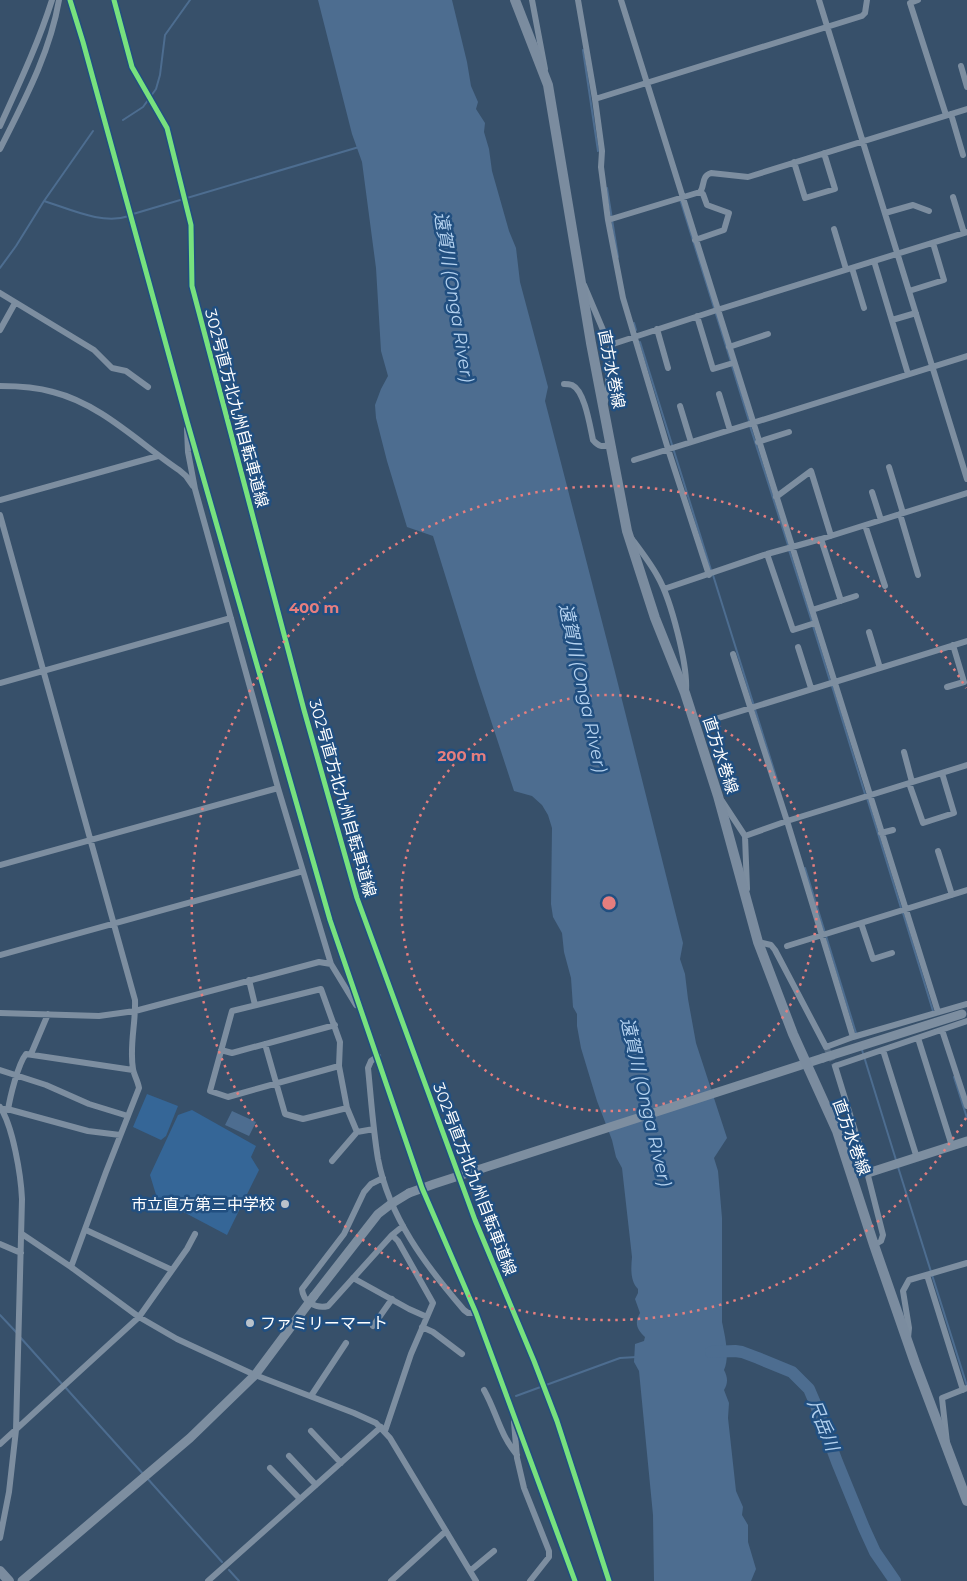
<svg xmlns="http://www.w3.org/2000/svg" width="967" height="1581" font-family="Montserrat,'Noto Sans JP',sans-serif">
<style>
.green{fill:#356697}
.water{fill:#4d6d90}
.lines{fill:none;stroke-linecap:round;stroke-linejoin:round}
.stream{stroke:#4d6d90;stroke-width:2}
.river{stroke:#4d6d90;stroke-width:12}
.minor-tunnel{stroke:#556a80;stroke-width:6;stroke-dasharray:6 3;stroke-linecap:butt}
.minor{stroke:#7d8ea0;stroke-width:6}
.tertiary{stroke:#7d8ea0;stroke-width:9}
.primary{stroke:#7b8c9f;stroke-width:10}
.tertiary-bridge{stroke:#7d8ea0;stroke-width:9}
.cycleway-casing{stroke:#214f80;stroke-width:8}
.cycleway{stroke:#77e17e;stroke-width:5}
.ring{fill:none;stroke:#e67e7e;stroke-width:2.5;stroke-dasharray:2.5 5}
.poi-dot{fill:#b9c2cb;stroke:#214f80;stroke-width:2}
.labels{text-anchor:middle;stroke-width:5;stroke-linejoin:round;paint-order:stroke}
.street-label{font-size:16px;fill:#fff;stroke:#214f80}
.poi-label{font-size:16px;fill:#fff;stroke:#214f80;text-anchor:end}
.water-label{font-size:18px;font-style:italic;fill:#b3d1ef;stroke:#214f80}
.centre{fill:#e67e7e;stroke:#214f80;stroke-width:2.5}
.ring-label{font-size:15px;text-anchor:middle;font-weight:bold;fill:#e67e7e;stroke:#214f80;stroke-width:5;stroke-linejoin:round;paint-order:stroke}
</style>
<rect width="100%" height="100%" fill="#37506a"/>
<path class="green" d="M147,1094L178,1106L166,1136L161,1140L133,1127Z
M192,1110L256,1146L251,1157L259,1170L227,1235L157,1198L150,1175L178,1115Z"/>
<path class="water" d="M318,0H452L467,62L471,86L478,102L476,109L485,123L484,132L489,149L492,171L509,231L516,248L520,282L548,387L545,401L614,668L683,943L680,959L685,974L688,999L696,1043L727,1138L714,1158L718,1171L722,1218V1322C725,1336 730,1357 724,1370C728,1378 728,1383 724,1390L729,1403L728,1418L736,1491L743,1507L742,1515L748,1525V1542L756,1569L751,1581H654L653,1515L639,1371L634,1362L635,1344L644,1341L645,1337C637,1330 634,1323 640,1313L635,1299L638,1293V1289C630,1281 631,1268 632,1257L622,1168L616,1157L612,1140L597,1101L581,1048L577,1026V1014L573,1007L571,978L564,952L562,933L553,917L551,904L552,828L548,815L542,805L532,796L514,791L477,678L433,536L407,527L387,461L376,418L375,405L381,389L388,376L381,351L376,268L362,162L352,134Z
M232,1111L256,1122L249,1136L225,1125Z"/>
<g class="lines">
<path class="stream" d="M583,50L598,151
M123,120L143,107L156,89L160,75L165,35L190,0
M607,188L618,257
M680,199L731,362
M44,201C70,209 102,225 129,216
M133,214L359,147
M0,268L16,246L44,201L93,131
M634,323L636,330
M640,342L711,570
M732,366L749,421
M750,426L788,545
M789,550L812,622
M713,575L778,783
M813,626L830,681
M832,686L865,794
M867,798L901,908
M805,868L856,1033
M903,913L933,1011
M862,1050L896,1160
M954,1077L967,1118
M898,1167L967,1386
M0,1315L17,1333
M20,1337L62,1384
M65,1387L144,1475
M516,1396L620,1358L637,1357
M147,1478L222,1562
M229,1570L239,1581"/>
<path class="river" d="M711,1352L735,1351L742,1352L758,1358L792,1372L809,1389L815,1403L837,1462L864,1528L875,1552L895,1581"/>
<path class="minor-tunnel" d="M826,1047L835,1066"/>
<path class="minor" d="M70,0L83,42L187,421L330,920L422,1188L476,1313L575,1581
M532,0L545,69
M578,0L595,99L602,151L601,167L608,220L623,298L668,449L709,575
M621,0L938,1012
M819,0L967,479
M918,0L910,3L946,115
M961,66L967,87
M595,99L862,16L865,13L867,0
M951,114L963,155
M0,126C19,84 38,44 52,0
M0,149C24,101 50,53 59,0
M794,162L805,198L835,189L824,153
M953,197L964,233
M885,213L913,205L929,211
M608,220L700,192C705,186 701,176 711,173L748,177L967,109
M834,229L846,269
M695,240L724,230L729,213L707,205L703,194L700,192
M874,261L908,374
M852,268L864,308
M584,285L603,330L613,344
M909,291L944,280L933,243
M0,293L94,350L112,368L126,371L148,387
M697,316L713,369L733,363
M892,320L916,313
M657,329L668,368
M0,330L15,303
M729,347L768,334
M564,384C566,384 569,384 572,385C585,391 590,427 593,440C599,447 602,447 610,445
M0,386C17,386 36,387 53,392C101,404 139,443 179,470L186,476L193,486
M719,394L730,430
M605,402L608,384L610,349L613,344L717,310L967,232
M680,406L691,442
M187,429L188,452L195,489L278,788L331,964L356,1005
M758,442L789,432
M634,460L967,356
M889,467L903,513
M872,492L881,520
M776,497L811,471L831,536
M0,500L158,456
M900,514L918,575
M0,515L135,1000C136,1023 129,1046 133,1069C134,1075 138,1081 139,1088L106,1172L71,1267
M865,525L885,586
M632,539C641,551 651,564 658,577C671,600 688,665 686,691
M821,539L841,601
M767,554L793,630L815,623
M664,589L767,554L821,539L967,493
M812,610L856,596
M869,632L880,668
M798,647L811,688
M733,654L787,821L853,1037
M0,683L231,618
M947,687L964,682L953,645
M712,720L967,641
M904,752L912,782
M909,783L923,823L954,813L942,773
M722,801L745,836L747,889
M881,833L893,830
M745,836L787,821L967,765
M938,851L952,895
M0,865L278,788
M861,923L873,959L892,953
M758,942L771,945L775,950L826,1047L853,1037L967,1004
M787,946L967,890
M0,955L303,871
M249,980L255,1005
M0,1013L99,1016L135,1011L319,962L331,964
M942,1030L967,1106
M918,1038L952,1146
M265,1044L285,1114L303,1119L347,1108
M221,1050L232,1053L335,1025
M883,1050L917,1158
M31,1054L48,1014
M378,1056L371,1061L368,1068C371,1098 373,1129 378,1159C389,1217 426,1266 464,1310L468,1313H476
M339,1066L228,1097L210,1091L232,1011L321,989L340,1042L339,1066L347,1108L357,1132
M0,1070L46,1085L89,1104L128,1116
M0,1107C13,1126 21,1176 22,1199L16,1430L9,1492L0,1538
M4,1109L11,1110L88,1131L120,1135
M8,1110C10,1097 18,1064 26,1054L133,1070
M332,1161L357,1132L374,1129
M383,1178L371,1184L364,1192L344,1234L302,1289C303,1302 316,1309 328,1306L392,1235L403,1226
M86,1230L172,1270
M22,1234L71,1267L139,1317L177,1339L255,1375L354,1413L376,1423L390,1438L476,1581
M0,1244L21,1253
M874,1245L881,1241L883,1235L864,1160L835,1066L967,1021
M927,1275L963,1390
M353,1278L409,1309L427,1317
M373,1326L392,1299
M422,1327L433,1332L462,1354
M908,1338L909,1328L903,1291L909,1280L967,1263
M484,1390C497,1413 499,1433 517,1455
M311,1396L346,1343
M514,1422L517,1458L524,1488L549,1551V1557L530,1581
M311,1431L341,1463
M385,1431L411,1354L433,1303L398,1241L392,1235
M947,1443L942,1398L967,1388
M0,1444L139,1317L187,1249L195,1234
M289,1456L316,1485
M270,1468L300,1499
M470,1571L494,1551
M208,1581L381,1427
M391,1581L446,1531"/>
<path class="tertiary" d="M868,1173L967,1141
M409,1193L434,1184L823,1058
M22,1581L190,1438L255,1375L314,1296"/>
<path class="primary" d="M515,0L548,85L591,343L627,531L655,618L685,693L718,796L758,942L793,1034L837,1131L874,1245L915,1363L967,1501
M0,1571L9,1581"/>
<path class="tertiary-bridge" d="M823,1058L962,1014
M314,1296L378,1214L391,1204L409,1193"/>
<g class="cycleway-casing">
<path id="cycleway" d="M70,0L83,42L187,421L330,920L422,1188L476,1313L575,1581
M114,0L132,67L167,128L191,225L192,286L304,710L357,898L475,1220L534,1361L557,1421L609,1581"/>
</g>
<use href="#cycleway" class="cycleway"/>
</g>
<g class="ring">
<circle cx="609" cy="903" r="208"/>
<path d="M966 1118A417 417 0 1 1 966 688"/>
</g>
<g class="poi-dot">
<circle cx="285" cy="1204" r="5"/>
<circle cx="250" cy="1323" r="5"/>
</g>
<g class="labels">
<g class="street-label">
<text transform="translate(612 369) rotate(79)" y="6">直方水巻線</text>
<text transform="translate(237 408) rotate(75)" y="6">302号直方北九州自転車道線</text>
<text transform="translate(721 755) rotate(72)" y="6">直方水巻線</text>
<text transform="translate(343 798) rotate(74)" y="6">302号直方北九州自転車道線</text>
<text transform="translate(852 1137) rotate(70)" y="6">直方水巻線</text>
<text transform="translate(475 1179) rotate(69)" y="6">302号直方北九州自転車道線</text>
</g>
<g class="poi-label">
<text x="275" y="1210">市立直方第三中学校</text>
<text x="260" y="1329" text-anchor="start">ファミリーマート</text>
</g>
<g class="water-label">
<text transform="translate(454 297) rotate(81)" y="6">遠賀川 (Onga River)</text>
<text transform="translate(583 688) rotate(78)" y="6">遠賀川 (Onga River)</text>
<text transform="translate(646 1102) rotate(77)" y="6">遠賀川 (Onga River)</text>
<text transform="translate(823 1425) rotate(68)" y="6">尺岳川</text>
</g>
</g>
<circle cx="609" cy="903" r="8" class="centre"/>
<g class="ring-label">
<text x="314" y="613">400 m</text>
<text x="462" y="761">200 m</text>
</g>
</svg>
